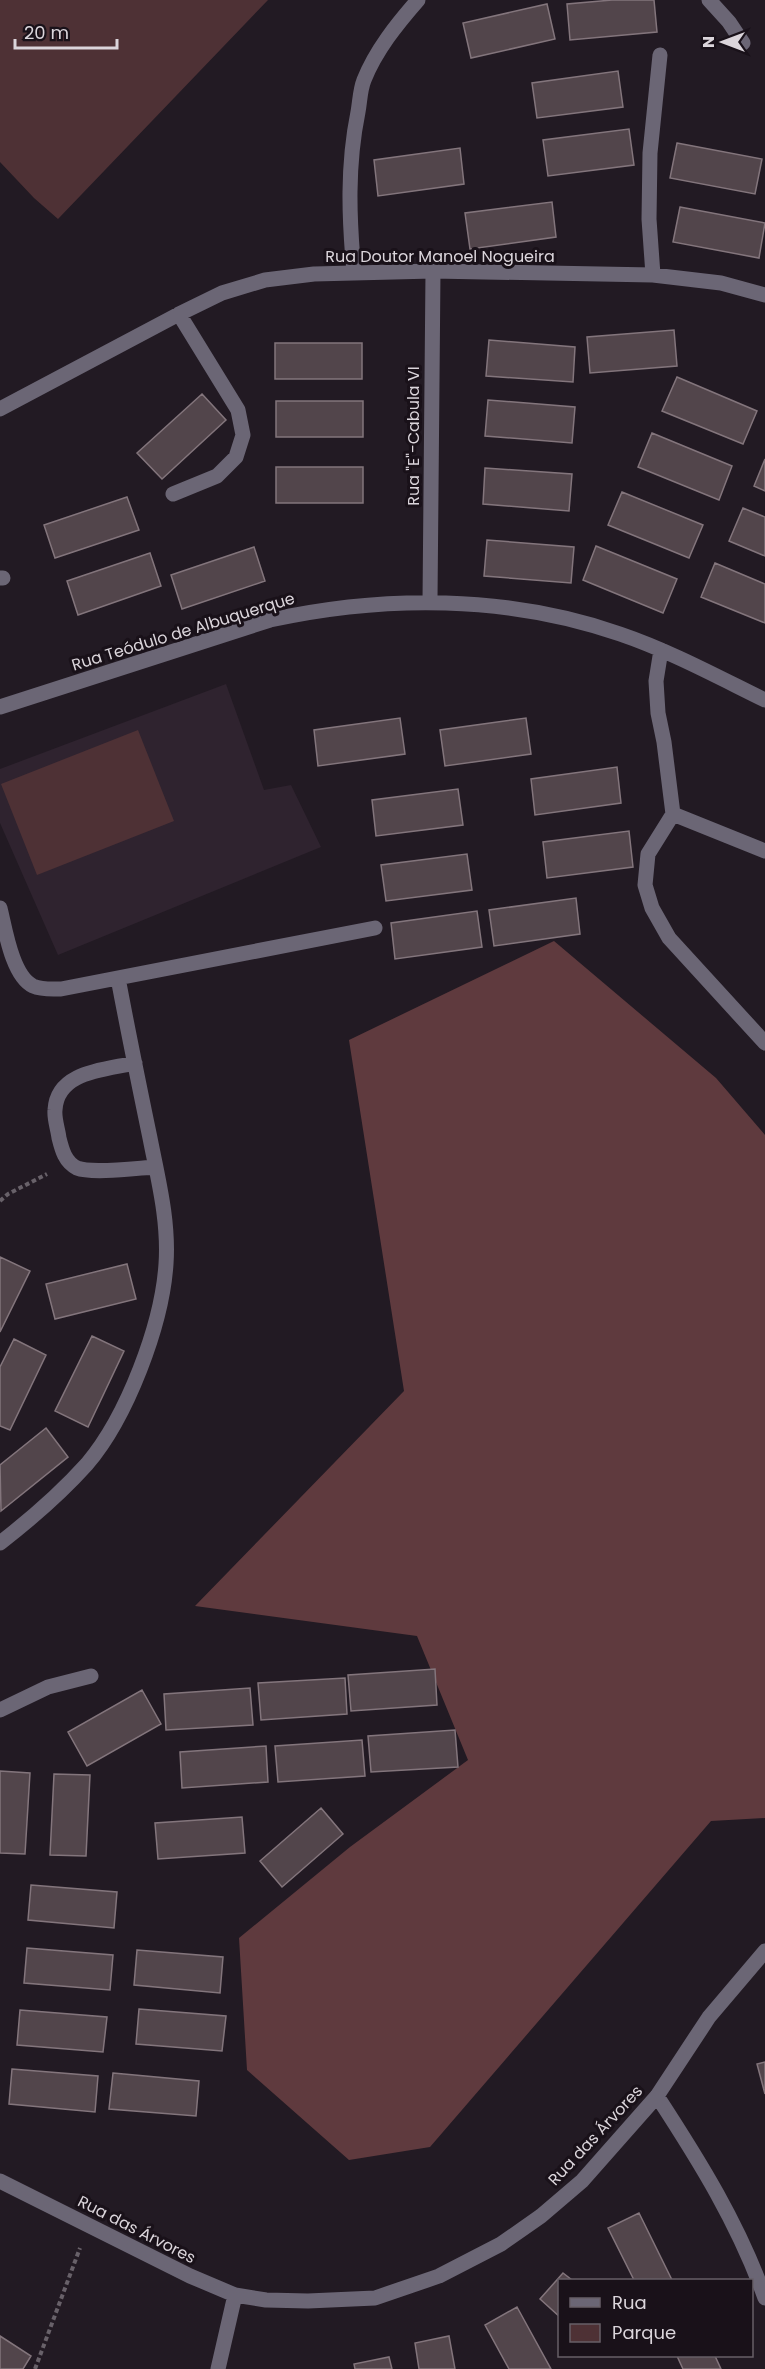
<svg xmlns="http://www.w3.org/2000/svg" width="765" height="2369" font-family="Poppins,sans-serif">
<style>
.built{fill:#2f232f}
.green{fill:#4e3135}
.forest{fill:#5f3a3e}
.building{fill:#52454b;stroke:#83757c;stroke-width:1.5}
.lines{fill:none;stroke-linecap:round;stroke-linejoin:round}
.path{stroke:#686169;stroke-width:4;stroke-dasharray:4.5 3;stroke-linecap:butt}
.minor{stroke:#6b6675;stroke-width:15}
.labels{text-anchor:middle;stroke-width:6;stroke-linejoin:round;paint-order:stroke}
.street-label{font-size:16px;fill:#dbd5db;stroke:#191119}
</style>
<rect width="100%" height="100%" fill="#221a23"/>
<path class="built" d="M226,684L264,790L291,785L321,847L58,955L0,823V769Z"/>
<path class="green" d="M0,0H268L58,219L34,198L0,162Z
M138,730L174,821L37,875L1,784Z"/>
<path class="forest" d="M554,941L716,1078L765,1135V1818L711,1821L430,2147L349,2160L247,2070L239,1938L350,1847L468,1760L417,1636L195,1606L404,1391L349,1040Z"/>
<path class="building" d="M612,0H654L657,32L570,40L567,4Z
M547,4L555,39L471,58L463,23Z
M618,71L623,107L537,118L532,83Z
M629,129L634,165L548,176L543,140Z
M677,143L762,159L755,194L670,178Z
M460,148L464,184L378,196L374,160Z
M552,202L556,237L470,249L465,213Z
M680,207L765,223L759,258L673,242Z
M674,330L677,366L590,373L587,337Z
M489,340L575,347L573,382L486,376Z
M275,343H362V379H275Z
M677,377L757,411L743,444L662,411Z
M202,394L226,420L162,479L137,453Z
M488,400L575,407L572,443L485,436Z
M276,401H363V437H276Z
M652,433L732,466L719,500L638,467Z
M765,459V491L754,486Z
M276,467H363V503H276Z
M485,468L572,474L569,511L483,504Z
M622,492L703,525L689,558L608,525Z
M127,497L139,530L55,558L44,525Z
M743,508L765,517V556L729,541Z
M487,540L574,547L571,583L484,576Z
M596,546L677,579L663,613L583,580Z
M254,547L265,581L182,609L171,575Z
M150,553L161,586L78,615L67,581Z
M715,563L765,584V623L701,597Z
M400,718L405,754L318,766L314,730Z
M526,718L531,754L445,766L440,730Z
M617,767L621,803L535,815L531,779Z
M458,789L463,825L376,836L372,800Z
M629,831L633,867L547,878L543,842Z
M467,854L472,890L386,901L381,865Z
M576,898L580,934L494,946L489,910Z
M477,911L482,947L395,959L391,923Z
M0,1257L30,1271L0,1332Z
M127,1264L136,1299L55,1319L46,1284Z
M92,1336L124,1351L88,1427L55,1411Z
M14,1339L46,1355L10,1430L0,1426V1367Z
M46,1428L68,1457L1,1511L0,1465Z
M435,1669L437,1705L351,1711L348,1675Z
M345,1678L347,1714L261,1720L258,1683Z
M250,1688L253,1725L166,1730L164,1694Z
M142,1690L161,1724L87,1766L68,1732Z
M455,1730L458,1767L371,1772L368,1736Z
M362,1740L365,1776L278,1782L275,1746Z
M266,1746L268,1782L182,1788L180,1752Z
M0,1771L30,1773L25,1854L0,1853Z
M54,1774L90,1775L86,1856L50,1855Z
M321,1808L343,1834L282,1887L260,1861Z
M242,1817L245,1853L158,1859L155,1823Z
M31,1885L117,1892L114,1928L28,1920Z
M27,1948L113,1955L110,1990L24,1983Z
M137,1950L223,1957L220,1993L134,1985Z
M139,2009L226,2016L222,2051L136,2044Z
M20,2010L107,2017L103,2052L17,2045Z
M765,2062V2094L757,2064Z
M12,2069L98,2076L95,2112L9,2104Z
M113,2073L199,2081L196,2116L109,2109Z
M639,2213L672,2280H634L608,2228Z
M563,2273L572,2280H560V2317L540,2299Z
M517,2307L551,2369H509L485,2325Z
M0,2336L31,2356L23,2369H0Z
M449,2336L455,2369H419L415,2343Z
M677,2356H715L721,2369H683Z
M389,2357L392,2369H355L354,2364Z"/>
<g class="lines">
<path class="path" d="M0,1201L8,1194L47,1174
M35,2369L80,2248"/>
<path class="minor" d="M709,0L729,22L743,43
M354,272C349,218 347,166 358,112C360,101 360,90 364,80C376,50 397,24 418,0
M653,275L649,219L650,153L660,55
M0,409L179,314L222,293L265,280L314,274L433,271L653,275L721,283L765,295
M173,494L217,476L236,457L243,435L238,410L179,314
M0,578H3
M430,601L433,271
M661,650L656,681L658,713L664,742L673,814L648,854L645,885L652,908L669,938L765,1043
M0,707L270,620C385,595 507,595 620,634C670,651 718,677 765,700
M673,814L765,851
M0,908C5,928 12,976 33,986C42,990 51,989 61,989L375,928
M135,1063C105,1070 57,1071 55,1110C54,1119 58,1129 59,1138C62,1150 65,1162 77,1168C92,1174 138,1168 155,1167
M0,1543C31,1519 61,1493 87,1464C127,1417 162,1325 166,1264C169,1221 158,1179 150,1138C139,1085 128,1031 118,978
M0,1710L48,1687L91,1676
M657,2096C700,2162 738,2223 765,2298
M0,2181L190,2276L235,2295L266,2300L308,2301L375,2298L439,2276L501,2244L541,2216L582,2181L657,2096L709,2017L765,1951
M218,2369L235,2295"/>
</g>
<g class="labels">
<g class="street-label">
<text x="440" y="262">Rua Doutor Manoel Nogueira</text>
<text transform="translate(413 436) rotate(-90)" y="6">Rua "E"-Cabula VI</text>
<text transform="translate(183 631) rotate(-17)" y="6">Rua Teódulo de Albuquerque</text>
<text transform="translate(595 2135) rotate(-47)" y="6">Rua das Árvores</text>
<text transform="translate(137 2229) rotate(27)" y="6">Rua das Árvores</text>
</g>
</g>
<rect x="558" y="2279" width="195" height="78" fill="#191119" stroke="#675f67" stroke-width="1.5"/>
<rect x="570" y="2298" width="30" height="9" fill="#6b6675" stroke="#675f67" stroke-width="1.5"/>
<text x="612" y="2309" font-size="18" fill="#dbd5db">Rua</text>
<rect x="570" y="2324" width="30" height="18" fill="#4e3135" stroke="#675f67" stroke-width="1.5"/>
<text x="612" y="2339" font-size="18" fill="#dbd5db">Parque</text>
<g transform="translate(723 42) rotate(270)" stroke="#191119" stroke-width="4.5" paint-order="stroke">
<path d="M0-4.5L10 22L0 15L-10 22Z" fill="#dbd5db"/>
<text y="-9" font-size="16" font-weight="bold" text-anchor="middle" fill="#dbd5db">N</text>
</g>
<path d="M15 39v9h102v-9" fill="none" stroke="#dbd5db" stroke-width="3"/>
<text x="24" y="39" font-size="18" fill="#dbd5db" stroke="#191119" stroke-width="4.5" paint-order="stroke">20 m</text>
</svg>
